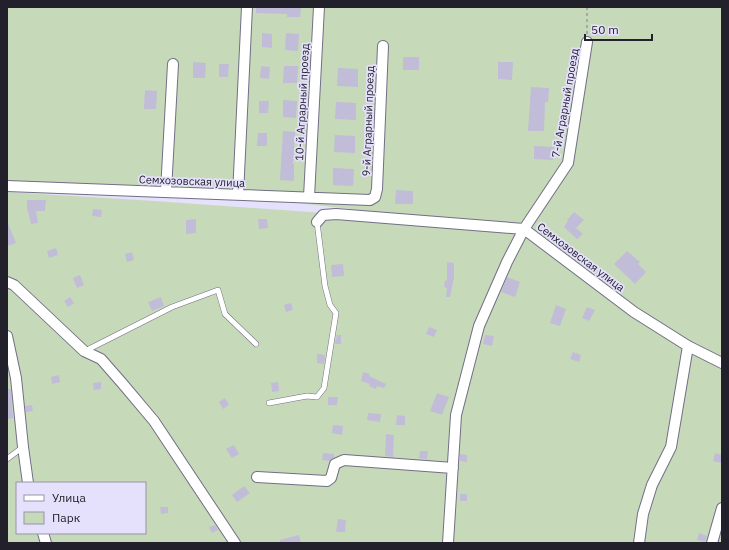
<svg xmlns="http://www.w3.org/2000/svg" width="729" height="550" font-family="'IBM Plex Sans',sans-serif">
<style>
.green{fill:#c6daba;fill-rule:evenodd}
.building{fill:#c1bcd7}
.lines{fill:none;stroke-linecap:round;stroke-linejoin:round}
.lane-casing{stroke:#726e86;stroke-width:6}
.street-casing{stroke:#726e86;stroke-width:12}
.path{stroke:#9c98ae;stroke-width:1.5;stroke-dasharray:3 3;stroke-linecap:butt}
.lane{stroke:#fff;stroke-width:5}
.street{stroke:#fff;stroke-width:10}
.labels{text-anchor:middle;stroke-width:3.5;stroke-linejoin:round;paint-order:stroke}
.street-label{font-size:11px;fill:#22202b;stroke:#e5e0fc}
</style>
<rect width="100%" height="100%" fill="#e5e0fc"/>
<path class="green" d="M7,7H722V543H7V192L155,201L506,226L306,204L238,195L7,186ZM17,483H145V533H17Z"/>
<path class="building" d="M256,7H301L300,17H287V14L256,13Z
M262,33L272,34V48L262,47Z
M286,33L299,34L298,51L285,50Z
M403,57H419V70H403Z
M193,62L206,63L205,78H193Z
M498,62H513L512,80L498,79Z
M219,64H229L228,77H219Z
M261,66L270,67L269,79L260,78Z
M284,66H298L297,83H283Z
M338,68L358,69V87L337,86Z
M531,87L549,88L548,102H545L544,131H528Z
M145,90L157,91L156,109H144Z
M283,100L297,101L296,118L283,117Z
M259,101H269L268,113H259Z
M336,102L356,103V120L335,119Z
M283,131L295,132L293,164H294V181L280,180Z
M258,133H267V146H257Z
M335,135L355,136V153L334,152Z
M534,146L554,147L553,160L534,159Z
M333,168L354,169L353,186L333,185Z
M396,190L413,191V204H395Z
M27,200H46L45,211H36L38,223L31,224L28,211H27Z
M93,209L102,210L101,217L92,216Z
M574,212L584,220L576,228L583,234L577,239L564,227L568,221L567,220Z
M196,219V233L186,234V220Z
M258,219H267L268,228L259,229Z
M7,221L16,243L7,246Z
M56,248L58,255L49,258L47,251Z
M627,251L640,262L638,264L646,272L635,284L614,264Z
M132,252L134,260L127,262L125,254Z
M447,262L454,263V277L450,297H446L447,288L444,287L445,280L447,281Z
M343,264L344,276L332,277L331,265Z
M80,275L84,285L77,288L73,278Z
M507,277L520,282L515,297L501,292Z
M70,297L74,303L68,307L64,301Z
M161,297L164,306L152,311L148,302Z
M291,303L293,310L286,312L284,305Z
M556,305L566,309L560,326L550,323Z
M587,307L595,310L589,321L582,318Z
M429,327L437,330L434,337L426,334Z
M337,335H341V344H335Z
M485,335L494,336L492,346L483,344Z
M573,352L581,355L579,362L570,359Z
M317,354L325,355L324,364L317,363Z
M363,372L370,374L369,376L386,384L384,388L377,386L376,389L369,386L370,384L361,381Z
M59,375L60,382L52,384L51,377Z
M101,382V389L94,390L93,383Z
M278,382L279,391L272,392L271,383Z
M7,389H11L13,418L7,419Z
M437,393L449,397L442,415L430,411Z
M328,397H338L337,405H328Z
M225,398L229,405L223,409L219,402Z
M32,405L33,411L26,412L25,406Z
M368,413L381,414L380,422L367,420Z
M397,415L405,416V425H396Z
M333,425L343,426L342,435L332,433Z
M386,434L394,435L393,457L385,456Z
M234,445L239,454L232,458L226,449Z
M420,451H428L427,459L419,458Z
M323,453L334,454V457L330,461L322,460Z
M715,453L722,455L721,463L713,461Z
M460,454L467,455V462L460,461Z
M244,486L250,493L237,502L232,495Z
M460,494H467V501H460Z
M160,507H168V513L161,514Z
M338,519L346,520L345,532H336Z
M215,525L218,530L212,533L209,527Z
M699,533L707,536L705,542L697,540Z
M299,535L301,543H280V540Z"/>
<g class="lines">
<g class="lane-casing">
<path id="lane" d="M85,351L172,307L218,290L225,314L256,344
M269,403L307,396L317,397L324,388L336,313L330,305L325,286L317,222
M7,459L23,447"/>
</g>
<g class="street-casing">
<path id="street" d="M7,186L370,200L375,197L377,189L383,46
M166,191L173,64
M238,195L247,7
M309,197L319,7
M317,222L323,215L336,214L524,229L634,312L688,346L722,363
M7,282L14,285L84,351L101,359L122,383L154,421L235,543
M7,336L16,378L23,447L28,483
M257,477L327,481L331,478L335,464L344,460L453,468
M43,533L46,543
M448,543L456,415L479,326L507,262L524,229L568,163L587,42
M639,543L643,514L652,485L671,447L688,346
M712,543L722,508"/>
</g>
<path class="path" d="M587,7V34"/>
<use href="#lane" class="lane"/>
<use href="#street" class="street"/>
</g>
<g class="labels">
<g class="street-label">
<text transform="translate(302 102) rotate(-87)" y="4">10-й Аграрный проезд</text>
<text transform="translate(565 103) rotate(-80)" y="4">7-й Аграрный проезд</text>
<text transform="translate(368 121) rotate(-88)" y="4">9-й Аграрный проезд</text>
<text transform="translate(192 181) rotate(2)" y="4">Семхозовская улица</text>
<text transform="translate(581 257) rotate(37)" y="4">Семхозовская улица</text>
</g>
</g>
<rect width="729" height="550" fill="none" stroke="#22202b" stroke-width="16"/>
<rect x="16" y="482" width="130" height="52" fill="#e5e0fc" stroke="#9793a8"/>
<rect x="24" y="495" width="20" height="6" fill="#ffffff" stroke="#9793a8"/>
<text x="52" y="502" font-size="12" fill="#22202b">Улица</text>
<rect x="24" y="512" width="20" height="12" fill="#c6daba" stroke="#9793a8"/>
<text x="52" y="522" font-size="12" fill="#22202b">Парк</text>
<path d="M585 34v6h67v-6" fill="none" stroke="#22202b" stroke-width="2"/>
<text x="591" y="34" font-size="12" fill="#22202b" stroke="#e5e0fc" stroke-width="3" paint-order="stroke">50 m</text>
</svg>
